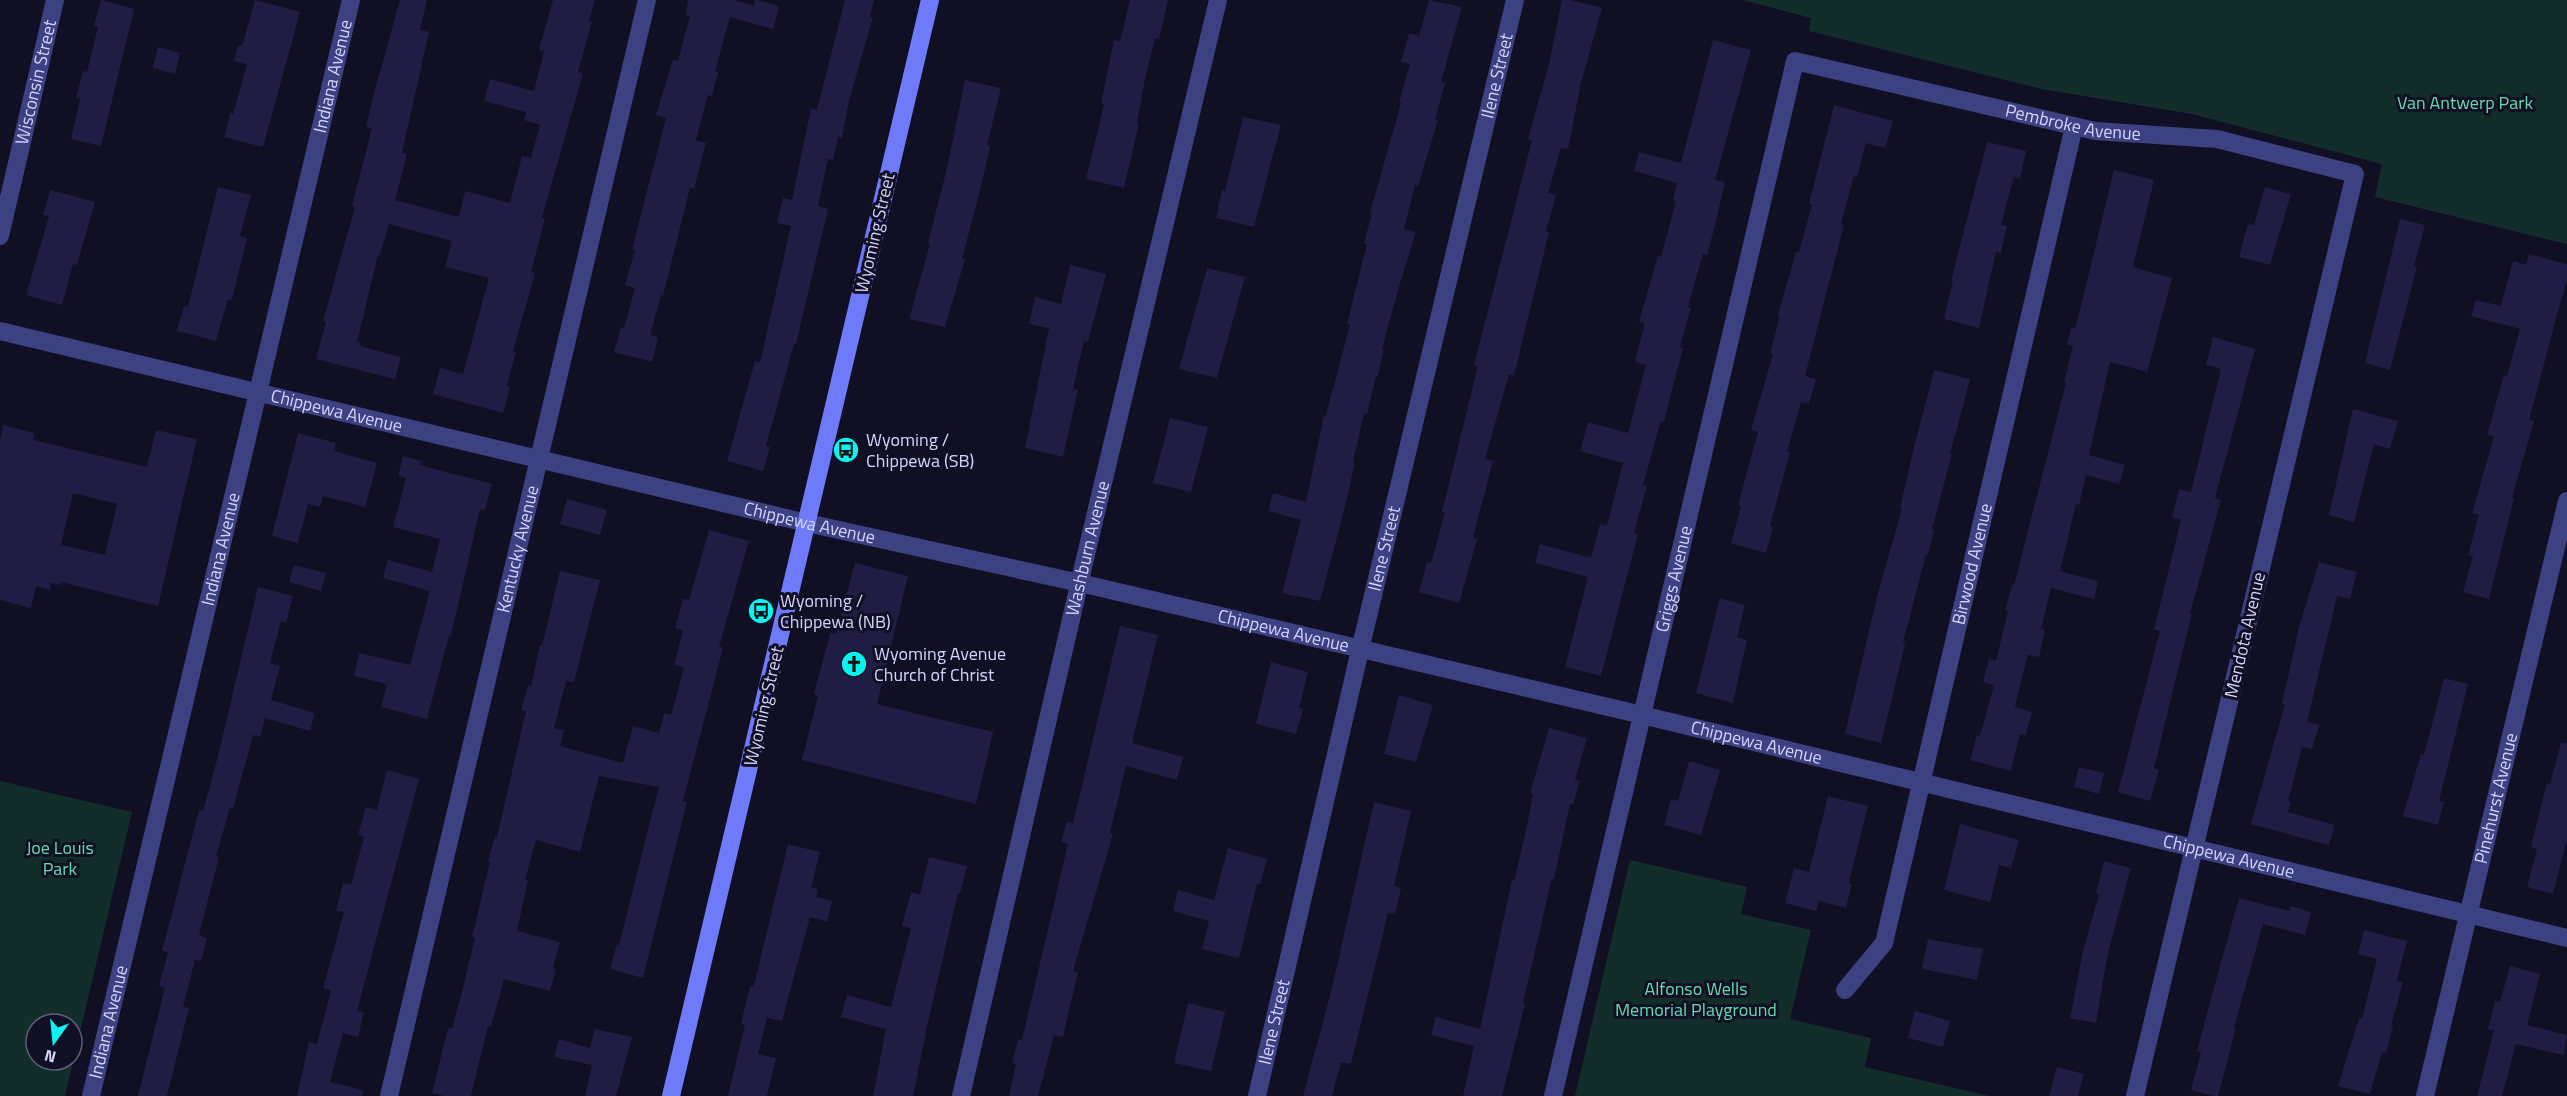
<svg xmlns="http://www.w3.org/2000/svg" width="2567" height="1096" font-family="'Titillium Web',sans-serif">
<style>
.green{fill:#132e2a;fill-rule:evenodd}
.building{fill:#201c44;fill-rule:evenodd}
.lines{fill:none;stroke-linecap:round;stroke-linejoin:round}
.street{stroke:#3c4181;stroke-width:18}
.secondary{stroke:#6f7af9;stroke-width:18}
.labels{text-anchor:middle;stroke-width:6;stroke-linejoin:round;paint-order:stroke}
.street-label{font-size:18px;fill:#d4d4fd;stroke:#110f24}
.park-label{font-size:18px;fill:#63dbb0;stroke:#110f24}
.poi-label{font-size:18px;fill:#d4d4fd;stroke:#110f24;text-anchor:start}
</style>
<rect width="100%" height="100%" fill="#110f24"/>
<path class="green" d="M1743,0H2567V244L2375,197L2382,164L2192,114L2042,89L1809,31L1811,18Z
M0,781L132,812L65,1096H0ZM36,1024H72V1060H36Z
M1630,860L1747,887L1741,914L1811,930L1790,1019L1871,1038L1865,1067L1989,1096H1575Z"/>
<path class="building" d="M101,0L134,9L101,146L71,139L80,99L76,98L83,71L87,72L98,27L94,26Z
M255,0L300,12L263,147L224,137L230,113L233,114L247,64L234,61L238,45L242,46Z
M400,0H427L420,30L429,32L402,153L407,154L395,200L459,217L465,191L510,203L522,156L531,158L540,125L524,120L526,112L484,101L490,79L534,91L544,52L539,50L553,0H595L589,21H592L578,72L583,73L542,218H545L531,272L535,273L513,351L516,352L507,386L510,387L503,413L433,394L440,368L463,374L489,278L445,267L452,241L389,224L380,255H378L357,342L361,343L360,346L401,357L395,379L316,359L326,321H323L355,207L352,206L372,128L366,127L376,86Z
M688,0H734L754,6L755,0H758L779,6L773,29L730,17L715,71L718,72L712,96L708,95L696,140L706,143L694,189L690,188L663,296L661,295L650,335L658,337L652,362L614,352L621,327L624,328L635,288L625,285L635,250L632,249L666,118L656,115L673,60L678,61L690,16L686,15Z
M845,0H874L870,17H873L849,101L842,138L838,137L833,160L828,159L818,206L828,209L796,344H794L766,446L770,447L763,471L727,461L755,361L760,362L791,226L777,223L783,198L792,200L811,108L817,110Z
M1130,0H1168L1159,39L1155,38L1144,84L1137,123H1139L1124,188L1086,179L1104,104L1101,103L1114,40L1120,41Z
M1429,0L1462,7L1441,82L1445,83L1435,119L1438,120L1418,186L1415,185L1404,229L1416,232L1398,290L1382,349H1384L1378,376H1376L1367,414H1364L1353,461H1355L1347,499L1320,601L1282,593L1301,520L1268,511L1273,493L1306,502L1324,415H1326L1350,325L1347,324L1367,244L1364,243L1372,213H1370L1401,103L1399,102L1410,64L1401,62L1409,33L1419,36Z
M1562,0H1571L1602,8L1581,83L1568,149L1561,148L1548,193L1556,195L1546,231L1549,232L1514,376L1509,374L1485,459L1493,461L1473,538L1477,539L1459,603L1419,592L1427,562L1431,563L1445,512H1442L1478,366L1474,365L1532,140L1528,139L1549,64Z
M1713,40L1751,50L1715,180L1725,182L1715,225L1707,255L1703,254L1688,307L1691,308L1680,347L1683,348L1664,422L1661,421L1643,485L1647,486L1634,533L1638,534L1601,676L1565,667L1588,577L1535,563L1540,544L1591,558L1600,524L1607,526L1623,463L1580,451L1588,422L1628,433L1646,365L1635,362L1645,323L1639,322L1658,256L1661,257L1676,201L1673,200L1677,183L1634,171L1639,152L1681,163Z
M158,47L180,53L175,74L153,68Z
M965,80L1001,88L987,145L990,146L982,183L962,259H965L945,327L909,319L930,244L928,243L947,168Z
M1834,105L1893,121L1885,148L1866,143L1857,177L1854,176L1841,224L1844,225L1805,376L1816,379L1809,404L1801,402L1787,451L1790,452L1770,526L1773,527L1766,553L1731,543L1741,506L1738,505L1758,432L1751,430L1773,354L1770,353L1780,316L1778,315L1796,252H1799L1812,205L1809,204Z
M1243,117L1281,125L1254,227L1216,218L1222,190L1225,191Z
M1987,142L2026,151L2020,179L2014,177L2001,225L2007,226L2001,253L1996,252L1979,328L1944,319L1953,281H1951Z
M2114,170L2154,180L2133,267L2172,278L2147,372L2110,362L2089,455L2125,465L2119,484L2086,475L2079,505L2076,504L2060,571L2098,581L2094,599L2051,588L2041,629L2045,630L2039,657L2028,655L2015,707L2032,712L2026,735L2020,734L2011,771L1970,760L1977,735L1980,736L1994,685L1983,682L1989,659L1996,661L2008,611L2005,610L2012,585H2014L2066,383H2064L2073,346L2067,345L2071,328H2075L2078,318Z
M218,187L251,195L240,236L247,238L232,300L228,299L216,341L177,331L184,306L188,307Z
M2265,187L2291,194L2270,265L2239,257L2248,224L2254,225Z
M50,190L95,202L77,265L73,264L62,305L26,295L49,216L43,215Z
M2400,219L2425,225L2414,266L2417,267L2390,370L2365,363Z
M2529,254L2567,264V278L2529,420L2534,421L2512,497L2514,498L2489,599L2463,592L2473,556L2468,555L2479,515L2472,513L2494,436L2487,435L2504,375L2507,376L2520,329L2471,316L2476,300L2501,306L2513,261L2526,265Z
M1070,265L1106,274L1088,342L1084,341L1073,389L1078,390L1063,457L1025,448L1049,328L1029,324L1035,297L1061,304Z
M1207,268L1245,277L1217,378L1179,369Z
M2213,337L2255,349L2215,498L2221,500L2190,614H2192L2154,768L2159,770L2150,801L2118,792L2160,631L2154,629L2181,520L2172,517L2179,489L2191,492L2221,369L2206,365Z
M1934,370L1970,379L1950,454H1952L1932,529L1934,530L1928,555L1926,554L1903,643L1905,644L1881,743L1845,734L1877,596L1902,509L1900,508L1912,455Z
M2353,409L2398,421L2390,449L2374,444L2354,522L2329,515Z
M1170,418L1208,427L1191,492L1153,483Z
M3,425L35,433L33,440L147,467L156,430L197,439L158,606L61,582V585L51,583L50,590L36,586L31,608L0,600V440ZM73,493L117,504L105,555L61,545Z
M298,433L336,443L334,451L377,463L365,507L323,496L320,507L308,504L298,543L272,536Z
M403,456L421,461L420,465L492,484L485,510L480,509L451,636H449L427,719L381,707L387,684L354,676L359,653L410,665L430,591L383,578L388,560L432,572L440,539L393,527L406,478L398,476Z
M567,499L607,510L600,535L560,524Z
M709,530L749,541L719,647L723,648L683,801L687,802L643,978L610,969L617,944L619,945L659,787L599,776L580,852L536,840L525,880H528L517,931L560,942L553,968L556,969L550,991L504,979L491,1027L488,1026L471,1096H444L432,1093L448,1028L452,1029L462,992L475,938L472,937L490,862L488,861L495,836L497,837L526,711L521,710L528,685L531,686L540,645L542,646L560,571L600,580L574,682L566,681L554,728L564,730L560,746L623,763L633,726L659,733L664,713L671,715L684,668L674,665L683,630L675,628L683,599L689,600Z
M2319,562L2357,572L2350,599L2337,596L2307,722L2319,725L2312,749L2302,747L2288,801H2291L2288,812L2335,825L2329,845L2251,824L2285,704H2282L2299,627Z
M855,563L908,576L877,704L993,732L976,804L802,760L818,696L814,694L830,633L836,634Z
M294,565L326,573L321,591L289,582Z
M258,587L293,596L286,623L281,621L270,663L280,666L271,700L315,713L310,731L265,718L260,737L253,735L233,809L230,808L216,856L219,857L199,935L207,938L201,961L195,960L183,1007L189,1008L167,1096H138L165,988L159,986L168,952L162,951L199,810L203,811L217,760Z
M1720,598L1745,605L1737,637L1747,640L1733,703L1696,693Z
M1120,626L1158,635L1132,743L1183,757L1177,780L1126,766L1110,833L1113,834L1073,971L1078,972L1063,1037L1054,1035L1038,1096H1009L1016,1064L1012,1063L1018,1039L1022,1040L1068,844L1061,842L1067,821L1073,823Z
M1271,662L1308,672L1299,708L1303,709L1296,734L1256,724Z
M2444,678L2468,684L2439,801L2444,802L2438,825L2403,816L2421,754L2424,755Z
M1399,695L1433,705L1416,762L1384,754Z
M1549,728L1587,738L1575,780L1580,781L1573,804H1570L1554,879L1552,878L1523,1003L1525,1004L1502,1096H1463L1474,1046L1431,1035L1436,1017L1480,1029L1512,880L1514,881L1526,831L1533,794L1530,793Z
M2561,743H2567V838L2553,894L2527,887L2537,849L2531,847L2541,806L2547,783L2550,784Z
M1689,761L1720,770L1701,835L1664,825L1671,799L1678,801Z
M2079,767L2104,773L2099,794L2074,787Z
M387,770L419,779L357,1011L364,1012L358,1037L343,1033L330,1082L363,1090L362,1096H297L309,1042L317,1044L331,990L323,988L344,912L336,911L343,883L351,885L364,837L358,835L366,807L377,810Z
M1828,796L1868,806L1849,883L1852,884L1846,908L1819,901L1816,911L1785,903L1794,868L1809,872Z
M1374,802L1411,811L1394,886L1401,888L1395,914L1388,913L1351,1064L1341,1062L1332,1096H1303L1331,992Z
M1960,824L2019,840L2011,868L1999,865L1990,902L1944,890Z
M788,844L820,852L811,888L818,889L816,897L832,901L827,922L810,917L782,1021L767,1018L758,1054L776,1058L767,1096H728L745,1025L741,1024L750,986L753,987L756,977Z
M1228,848L1267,859L1260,884H1257L1239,958L1202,949L1209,921L1173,911L1178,890L1214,900Z
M929,857L967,866L960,893H958L928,1022L913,1096H873L886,1029L841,1017L847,995L891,1007L911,928L902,926L911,892L920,895Z
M2104,861L2131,868L2108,952L2096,1023L2070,1018L2083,951L2099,894L2096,893Z
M2239,898L2290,911L2291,906L2311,912L2305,935L2263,924L2234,1027L2236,1028L2218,1096H2214L2191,1090L2201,1053L2197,1052L2208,1009Z
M2364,930L2407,941L2397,980L2403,982L2391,1026L2393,1027L2386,1053L2382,1052L2370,1094L2338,1086L2359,1018L2362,1019L2377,959L2358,954Z
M1928,939L1983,949L1977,980L1922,969Z
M2510,966L2540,974L2527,1025L2567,1035L2564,1055L2516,1044L2502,1096H2477L2494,1030L2488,1029L2495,1001L2500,1002Z
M1188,1003L1225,1012L1211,1071L1174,1063Z
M1915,1011L1950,1021L1943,1047L1908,1038Z
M595,1029L632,1037L616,1096H585L592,1065L554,1057L559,1039L590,1048Z
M2057,1067L2084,1074L2078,1096H2049Z"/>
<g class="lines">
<g class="street">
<path id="s1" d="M0,236L55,0"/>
<path id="s2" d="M0,331L807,523L1080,583L1621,710L2567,938"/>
<path id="s3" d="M1845,990L1884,943L2074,126"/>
<path id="s4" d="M91,1096L351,0"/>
<path id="s5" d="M389,1096L647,0"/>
<path id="s6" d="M961,1096L1084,563L1218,0"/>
<path id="s7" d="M1257,1096L1360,650L1515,0"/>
<path id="s8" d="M1553,1096L1795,61L2074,126L2095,131L2217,139L2355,174L2135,1096"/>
<path id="s9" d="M2425,1096L2567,501"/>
</g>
<path class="secondary" d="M671,1096L930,0"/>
</g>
<defs>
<g id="bus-disc" transform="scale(1.35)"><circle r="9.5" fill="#0af3f1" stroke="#110f24"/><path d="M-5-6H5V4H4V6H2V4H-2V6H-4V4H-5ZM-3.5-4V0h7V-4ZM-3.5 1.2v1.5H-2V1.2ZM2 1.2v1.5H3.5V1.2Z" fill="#111"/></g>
<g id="church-disc" transform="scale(1.35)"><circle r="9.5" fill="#0af3f1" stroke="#110f24"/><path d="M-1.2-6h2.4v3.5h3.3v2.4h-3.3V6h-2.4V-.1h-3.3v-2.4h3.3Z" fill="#111"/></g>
</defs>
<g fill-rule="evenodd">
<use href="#bus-disc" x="846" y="450"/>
<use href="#bus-disc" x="761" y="611"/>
<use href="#church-disc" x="854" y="664"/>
</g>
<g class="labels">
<g class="street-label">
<text dy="6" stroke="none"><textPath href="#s4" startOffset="1048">Indiana Avenue</textPath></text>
<text dy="6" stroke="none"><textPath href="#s7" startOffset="1048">Ilene Street</textPath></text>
<text dy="6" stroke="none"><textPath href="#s1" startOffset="158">Wisconsin Street</textPath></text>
<text dy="6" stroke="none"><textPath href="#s8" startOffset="1348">Pembroke Avenue</textPath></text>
<text transform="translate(875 233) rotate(-77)" y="6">Wyoming Street</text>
<text dy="6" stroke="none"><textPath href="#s2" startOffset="346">Chippewa Avenue</textPath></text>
<text dy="6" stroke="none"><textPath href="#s2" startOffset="832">Chippewa Avenue</textPath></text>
<text dy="6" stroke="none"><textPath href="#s4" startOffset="562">Indiana Avenue</textPath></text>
<text dy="6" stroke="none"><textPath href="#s5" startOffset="562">Kentucky Avenue</textPath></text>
<text dy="6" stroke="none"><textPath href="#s6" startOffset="562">Washburn Avenue</textPath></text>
<text dy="6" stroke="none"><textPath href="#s7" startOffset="562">Ilene Street</textPath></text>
<text dy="6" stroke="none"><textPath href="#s3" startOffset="450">Birwood Avenue</textPath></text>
<text dy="6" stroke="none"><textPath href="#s8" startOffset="531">Griggs Avenue</textPath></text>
<text dy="6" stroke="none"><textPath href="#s2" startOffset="1318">Chippewa Avenue</textPath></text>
<text transform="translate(2245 635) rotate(-77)" y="6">Mendota Avenue</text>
<text transform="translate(764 706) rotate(-77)" y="6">Wyoming Street</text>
<text dy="6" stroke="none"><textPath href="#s2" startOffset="1804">Chippewa Avenue</textPath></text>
<text dy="6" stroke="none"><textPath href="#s9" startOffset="306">Pinehurst Avenue</textPath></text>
<text dy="6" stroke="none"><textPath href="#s2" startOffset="2290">Chippewa Avenue</textPath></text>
<text dy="6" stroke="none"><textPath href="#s4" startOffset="76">Indiana Avenue</textPath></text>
<text dy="6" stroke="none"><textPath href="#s7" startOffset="76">Ilene Street</textPath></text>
</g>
<g class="park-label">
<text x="2465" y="109">Van Antwerp Park</text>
<text x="60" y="854">Joe Louis<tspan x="60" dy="21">Park</tspan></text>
<text x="1696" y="995">Alfonso Wells<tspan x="1696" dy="21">Memorial Playground</tspan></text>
</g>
<g class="poi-label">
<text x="866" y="446">Wyoming /<tspan x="866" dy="21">Chippewa (SB)</tspan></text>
<text x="780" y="607">Wyoming /<tspan x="780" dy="21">Chippewa (NB)</tspan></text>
<text x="874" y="660">Wyoming Avenue<tspan x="874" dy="21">Church of Christ</tspan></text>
</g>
</g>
<g transform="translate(54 1042) rotate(195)"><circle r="28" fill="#110f24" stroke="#5f5e7b" stroke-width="1.5"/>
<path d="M0-4.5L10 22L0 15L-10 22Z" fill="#0af3f1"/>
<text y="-9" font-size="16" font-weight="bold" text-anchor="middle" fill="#d4d4fd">N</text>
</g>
</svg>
